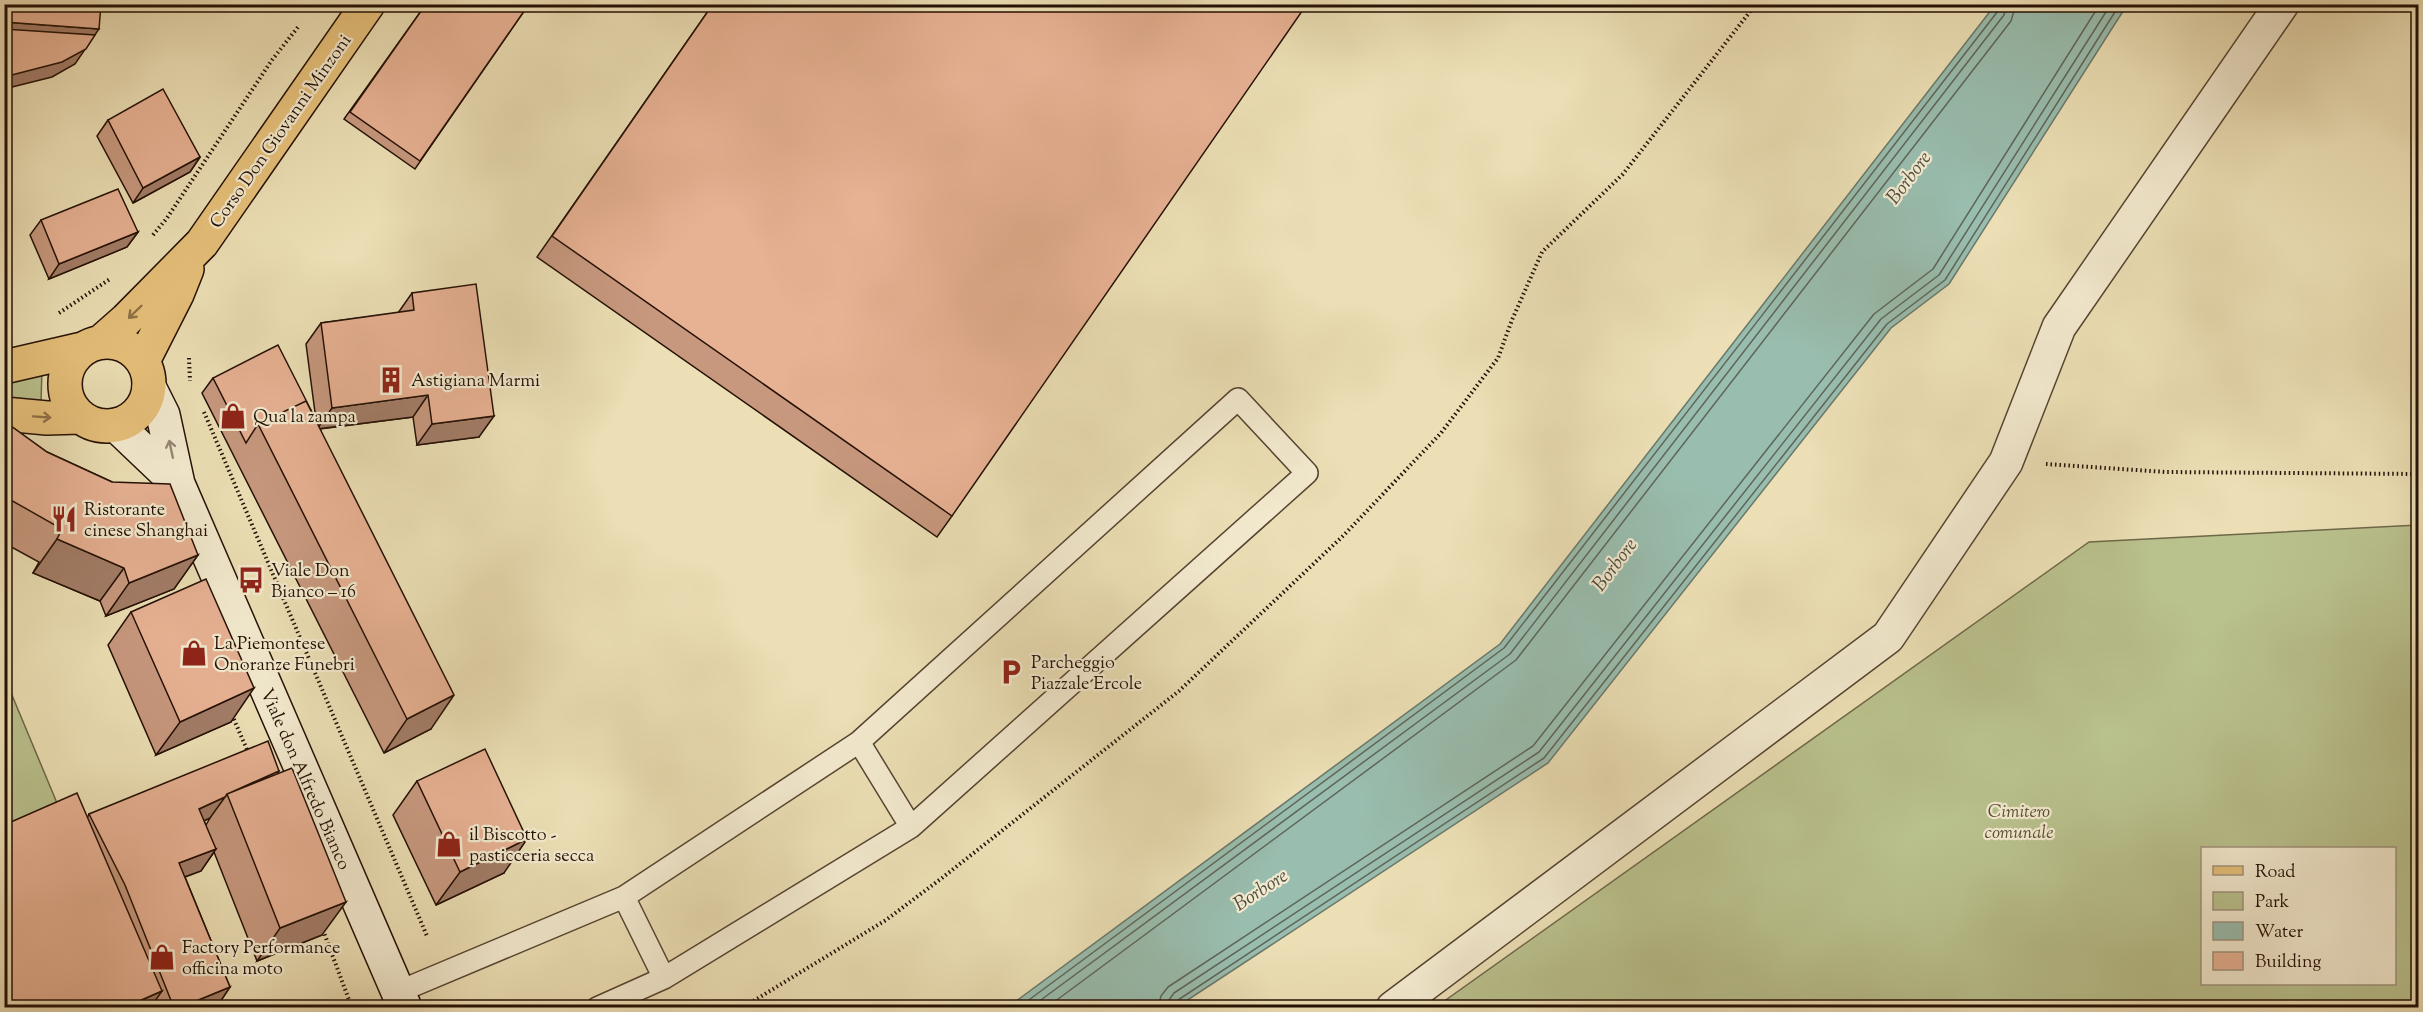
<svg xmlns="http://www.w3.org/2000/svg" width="2423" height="1012" font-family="'Sorts Mill Goudy',serif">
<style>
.green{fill:#b9c18d;stroke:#6e6849;stroke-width:1.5;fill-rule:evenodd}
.water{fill:#99bdae;stroke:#6a786a;stroke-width:1.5}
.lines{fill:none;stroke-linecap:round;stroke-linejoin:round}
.shore{stroke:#5e665a;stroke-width:1.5}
.lane-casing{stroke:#564431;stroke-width:24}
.street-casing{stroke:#564431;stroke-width:36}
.secondary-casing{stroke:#241005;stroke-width:36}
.primary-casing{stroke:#241005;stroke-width:36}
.path{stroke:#241005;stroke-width:4;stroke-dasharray:1.5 3;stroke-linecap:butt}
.lane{stroke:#f3eacf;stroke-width:21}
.street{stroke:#f3eacf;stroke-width:33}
.secondary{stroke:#f3eacf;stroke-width:33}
.primary{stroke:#e6c07a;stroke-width:33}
.wall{fill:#c7987e;stroke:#241005;stroke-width:1.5;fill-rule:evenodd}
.shaded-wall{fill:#a27c67;stroke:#241005;stroke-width:1.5}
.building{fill:#e7b193;stroke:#241005;stroke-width:1.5}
.oneway{stroke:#8f7145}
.oneway2{stroke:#968874}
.labels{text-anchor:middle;stroke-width:4.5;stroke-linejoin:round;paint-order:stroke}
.street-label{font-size:18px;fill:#241005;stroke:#f3eacf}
.poi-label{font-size:18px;fill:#241005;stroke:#f3eacf;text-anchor:start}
.park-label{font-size:18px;font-style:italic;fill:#584e35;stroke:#f3eacf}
.water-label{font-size:20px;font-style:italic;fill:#4d4d40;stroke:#f3eacf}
</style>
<rect width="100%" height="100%" fill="#ecdfb5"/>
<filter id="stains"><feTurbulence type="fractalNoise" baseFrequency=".00333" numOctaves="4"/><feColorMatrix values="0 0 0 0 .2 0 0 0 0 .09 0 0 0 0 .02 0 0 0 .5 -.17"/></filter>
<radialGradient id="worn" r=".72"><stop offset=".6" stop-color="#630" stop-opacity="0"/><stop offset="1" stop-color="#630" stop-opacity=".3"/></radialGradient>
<path class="green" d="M42,368L41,403L5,401L4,376Z
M2418,525V1007H1436L2089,542ZM2202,848H2394V984H2202Z
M4,676L62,815L4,839Z"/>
<path class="water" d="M1995,5H2127L1949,284L1891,328L1548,763L1177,1007H1008L1500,644Z"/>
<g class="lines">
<path class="shore" d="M1018,1008L1504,648L1998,11L2000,4
M1030,1008L1510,654L2004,15L2007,4
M1046,1008L1516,660L2011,21L2016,4
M1158,1008L1161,996L1168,987L1533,746L1874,314L1933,269L2100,4
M1167,1008L1169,1000L1174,993L1539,752L1881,319L1939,275L2111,4
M1175,1008L1178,1000L1544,758L1887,324L1945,280L2120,4"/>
<g class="lane-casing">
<path id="lane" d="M859,742L911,827
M624,897L664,978
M398,992L624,897L859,742L1238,399L1307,473L911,827L664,978L597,1008"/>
</g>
<g class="street-casing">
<path id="street" d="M1393,1008L1888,637L2006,462L2059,327L2282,4"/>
</g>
<g class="secondary-casing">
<path id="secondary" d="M116,425L178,484L163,415L149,387
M178,484L405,1008"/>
</g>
<g class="primary-casing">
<path id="primary" d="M65 384a42 42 0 1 1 84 0a42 42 0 1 1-84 0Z
M101,342L126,320L202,243L368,4
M143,361L177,294L187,269
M4,367L82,349
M4,414L47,418L80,417"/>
</g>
<path class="path" d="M153,235L167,218L272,60L298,27
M59,313L110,279
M189,358L190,381
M204,412L427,936
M2046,464L2166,472L2418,474
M232,715L248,752
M323,930L352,1008
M742,1008L886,920L942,878L1179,691L1344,535L1441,433L1498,358L1512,320L1542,252L1623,174L1756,4"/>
<use href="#lane" class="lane"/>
<use href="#street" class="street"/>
<use href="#secondary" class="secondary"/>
<use href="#primary" class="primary"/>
</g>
<path class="wall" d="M426,4H529L415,169L344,119Z
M713,4L952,516L937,537L537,257Z
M108,120L200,157L190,172L133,203L97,136Z
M41,220L138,232L127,247L49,279L30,235Z
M412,293L479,437L417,445L413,417L320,429L431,729L384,753L202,393L213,378L311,410L316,420L306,344L321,323L398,313Z
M4,421L47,452L112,482L198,555L174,589L106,616L100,601L33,573L39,562L4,543Z
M131,612L231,722L156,755L108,645Z
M279,771L278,773L322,935L257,961L214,852L201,871L185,877L230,987L216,1008H4L89,814ZM210,818L206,825L204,821Z
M417,781L504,873L436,905L393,815Z"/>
<path class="shaded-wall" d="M4,22L99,29L75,64L52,77L4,89Z
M200,157L190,172L133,203L143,188Z
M138,232L127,247L49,279L59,264Z
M428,395L413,417L317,429L332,408Z
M494,416L479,437L417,445L432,424Z
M57,539L124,568L100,601L33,573Z
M198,555L174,589L106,616L129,583Z
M254,688L231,722L156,755L180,722Z
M454,695L431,729L384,753L407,719Z
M225,797L210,818L184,830L199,809Z
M527,839L504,873L436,905L460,872Z
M216,849L201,871L165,884L179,863Z
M346,902L322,935L257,961L280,928Z
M230,987L216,1008H179Z
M162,991L150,1008H123Z"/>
<path class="building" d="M4,4H101L99,29L4,22Z
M426,4H529L420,161L350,112Z
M713,4H1307L952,516L552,236Z
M4,29L95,35L86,49L62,62L4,77Z
M163,89L200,157L143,188L108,120Z
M118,189L138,232L59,264L41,220Z
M476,284L494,416L432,424L428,395L332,408L321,323L414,310L412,293Z
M278,345L311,410L306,401L258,424L246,443L213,378Z
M306,401L454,695L407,719L258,424Z
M4,421L47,452L112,482L170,484L198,555L129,583L124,568L57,539L62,529L9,499H4Z
M206,579L254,688L180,722L131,612Z
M268,741L279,771L227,794L225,797L199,809L216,849L179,863L230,987L179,1008H174L125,885L89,814Z
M485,749L527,839L460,872L417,781Z
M292,768L346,902L280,928L227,794Z
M77,793L162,991L123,1008H4V825Z"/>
<defs><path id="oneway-shaft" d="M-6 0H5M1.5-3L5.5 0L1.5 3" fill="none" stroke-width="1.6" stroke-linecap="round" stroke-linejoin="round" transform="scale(1.5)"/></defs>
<g class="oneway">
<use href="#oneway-shaft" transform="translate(135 312) rotate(136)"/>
<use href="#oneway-shaft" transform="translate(42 417) rotate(4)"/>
</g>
<use class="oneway2" href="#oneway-shaft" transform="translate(171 449) rotate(-102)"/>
<defs>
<g id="building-bare" transform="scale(2.07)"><path d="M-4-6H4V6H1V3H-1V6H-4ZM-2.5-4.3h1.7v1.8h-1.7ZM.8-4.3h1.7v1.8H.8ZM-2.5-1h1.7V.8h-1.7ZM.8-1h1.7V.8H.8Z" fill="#8f2418" stroke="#f3eacf" stroke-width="2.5" paint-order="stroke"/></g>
<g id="shop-bare" transform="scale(2.07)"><path d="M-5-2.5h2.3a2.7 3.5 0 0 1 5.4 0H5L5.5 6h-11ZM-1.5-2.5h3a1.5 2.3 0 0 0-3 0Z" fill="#8f2418" stroke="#f3eacf" stroke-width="2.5" paint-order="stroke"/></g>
<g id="restaurant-bare" transform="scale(2.07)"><path d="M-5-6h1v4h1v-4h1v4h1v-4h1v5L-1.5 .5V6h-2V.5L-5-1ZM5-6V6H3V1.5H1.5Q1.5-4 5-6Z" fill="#8f2418" stroke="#f3eacf" stroke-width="2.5" paint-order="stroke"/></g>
<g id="bus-bare" transform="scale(2.07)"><path d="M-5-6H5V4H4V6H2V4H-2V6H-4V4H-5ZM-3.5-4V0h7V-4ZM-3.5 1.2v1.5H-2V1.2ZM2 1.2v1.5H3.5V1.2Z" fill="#8f2418" stroke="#f3eacf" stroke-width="2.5" paint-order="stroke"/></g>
<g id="parking-bare" transform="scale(2.07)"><path d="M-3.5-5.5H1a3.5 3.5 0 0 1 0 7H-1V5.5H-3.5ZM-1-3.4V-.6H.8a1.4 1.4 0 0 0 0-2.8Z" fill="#8f2418" stroke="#f3eacf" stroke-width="2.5" paint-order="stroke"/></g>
</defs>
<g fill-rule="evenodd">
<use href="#building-bare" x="391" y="380"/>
<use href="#shop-bare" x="233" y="416"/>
<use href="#restaurant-bare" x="64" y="519"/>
<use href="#bus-bare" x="251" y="580"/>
<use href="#shop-bare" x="194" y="653"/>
<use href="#parking-bare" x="1011" y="672"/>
<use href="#shop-bare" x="449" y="844"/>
<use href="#shop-bare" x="162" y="957"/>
</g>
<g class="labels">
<g class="street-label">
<text transform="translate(280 131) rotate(-55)" y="6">Corso Don Giovanni Minzoni</text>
<text transform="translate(306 779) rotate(66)" y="6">Viale don Alfredo Bianco</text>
</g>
<g class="poi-label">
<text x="411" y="386">Astigiana Marmi</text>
<text x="253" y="422">Qua la zampa</text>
<text x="84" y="515">Ristorante<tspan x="84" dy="21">cinese Shanghai</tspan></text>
<text x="271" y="576">Viale Don<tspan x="271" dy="21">Bianco – 16</tspan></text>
<text x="214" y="649">La Piemontese<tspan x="214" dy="21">Onoranze Funebri</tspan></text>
<text x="1031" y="668">Parcheggio<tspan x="1031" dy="21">Piazzale Ercole</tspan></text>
<text x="469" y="840">il Biscotto -<tspan x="469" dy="21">pasticceria secca</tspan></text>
<text x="182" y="953">Factory Performance<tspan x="182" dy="21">officina moto</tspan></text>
</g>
<g class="park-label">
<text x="2019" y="817">Cimitero<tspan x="2019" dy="21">comunale</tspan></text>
</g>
<g class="water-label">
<text transform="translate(1908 177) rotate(-53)" y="7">Borbore</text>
<text transform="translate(1614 564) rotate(-53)" y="7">Borbore</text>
<text transform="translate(1260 889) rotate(-33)" y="7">Borbore</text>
</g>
</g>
<rect width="2423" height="1012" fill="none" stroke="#ecdfb5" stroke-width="24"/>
<rect x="6" y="6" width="2411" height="1000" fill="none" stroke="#241005" stroke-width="3"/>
<rect x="12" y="12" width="2399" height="988" fill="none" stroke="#241005" stroke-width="1.5"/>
<rect x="2201" y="847" width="195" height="138" fill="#f3eacf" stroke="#a0937e" stroke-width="1.5"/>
<rect x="2213" y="866" width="30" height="9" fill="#e6c07a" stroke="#a0937e" stroke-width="1.5"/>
<text x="2255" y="877" font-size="18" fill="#241005">Road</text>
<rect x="2213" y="892" width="30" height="18" fill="#b9c18d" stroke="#a0937e" stroke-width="1.5"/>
<text x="2255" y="907" font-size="18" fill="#241005">Park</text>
<rect x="2213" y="922" width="30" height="18" fill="#99bdae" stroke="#a0937e" stroke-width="1.5"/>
<text x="2255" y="937" font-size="18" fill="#241005">Water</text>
<rect x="2213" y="952" width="30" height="18" fill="#e7b193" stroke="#a0937e" stroke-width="1.5"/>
<text x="2255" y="967" font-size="18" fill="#241005">Building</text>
<rect width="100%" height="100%" filter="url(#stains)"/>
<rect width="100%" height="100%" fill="url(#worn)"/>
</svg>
